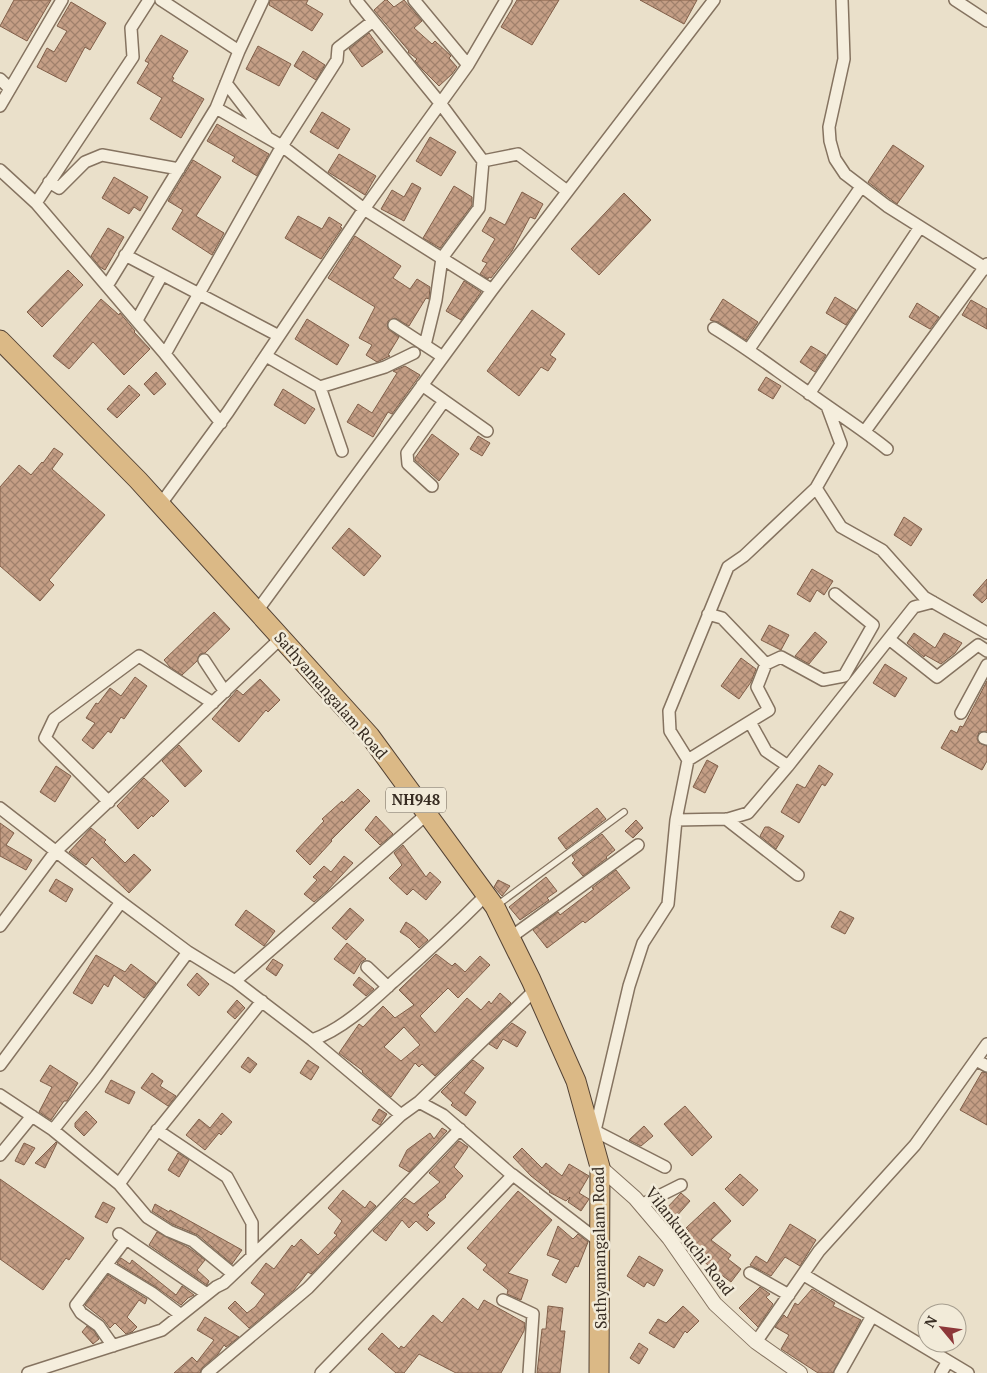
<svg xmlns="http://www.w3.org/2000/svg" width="987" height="1373" font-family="'PT Serif',serif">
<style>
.building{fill:url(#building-cross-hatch);stroke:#815f49;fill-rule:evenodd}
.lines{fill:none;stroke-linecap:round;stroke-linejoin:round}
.service-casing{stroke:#857360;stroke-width:8}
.minor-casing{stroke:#857360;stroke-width:14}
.tertiary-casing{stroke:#857360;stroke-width:16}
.trunk-casing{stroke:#534234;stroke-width:21}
.service{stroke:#f5eedd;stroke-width:5.5}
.minor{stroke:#f5eedd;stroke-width:11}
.tertiary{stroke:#f5eedd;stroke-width:14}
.trunk{stroke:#dbb986;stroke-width:19}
.labels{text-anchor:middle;stroke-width:5;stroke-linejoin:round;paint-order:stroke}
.shield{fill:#f2ebd9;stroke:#6f6559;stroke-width:1}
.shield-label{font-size:15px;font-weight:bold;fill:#372c22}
.street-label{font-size:16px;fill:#372c22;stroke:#f2ebd9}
</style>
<defs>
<pattern id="building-cross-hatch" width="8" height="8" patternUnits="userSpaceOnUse" patternTransform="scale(1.25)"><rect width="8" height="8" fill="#c49e85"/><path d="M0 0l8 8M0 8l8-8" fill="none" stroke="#a0816c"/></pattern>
</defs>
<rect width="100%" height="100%" fill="#eae0ca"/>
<path class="building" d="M14,0H51L27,41L0,26Z
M270,0H308L306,4L323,14L312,31L269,5Z
M385,0H387L394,7L404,0L422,21L414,28L432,44L435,41L451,56L449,58L457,67L452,74L439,86L422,69L415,61L417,59L408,52L409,51L374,10Z
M517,0H559L532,45L501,27Z
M640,0H697L684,24Z
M71,2L106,23L90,50L85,47L66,82L37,67L47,48L54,52L67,31L57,26Z
M369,33L383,52L362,67L349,49Z
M161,35L188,51L172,77L174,78L172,81L204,99L181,138L150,119L162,98L137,83L149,63L145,61Z
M258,46L291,64L279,86L246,69Z
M303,51L325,65L316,80L294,66Z
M322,112L350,129L338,149L310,132Z
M217,124L269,154L257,176L232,161L235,157L207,141Z
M430,137L456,152L441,176L416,161Z
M893,145L924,166L897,204L868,182Z
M339,154L376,176L365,195L328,172Z
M193,160L221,177L196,216L224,233L212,255L172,229L183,210L168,201Z
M114,177L148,197L140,211L134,207L129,214L102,198Z
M412,183L421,188L404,221L381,209L392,190L404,197Z
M454,186L472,197V205L440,248L423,238Z
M522,192L543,204L535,219L530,217L512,251L491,278L489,277L488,279L480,274L487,263L482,261L495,239L482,231L490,217L505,225Z
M624,193L651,220L599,275L571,249Z
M298,216L322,229L329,217L342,225L340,227L342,228L321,259L285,238Z
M108,228L124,237L105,270L100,267L91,256Z
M355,236L401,266L393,278L410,289L417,279L430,287L429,299L426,298L409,326L395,318L388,321V329L399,337L388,355L390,356L377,362L366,355L372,345L359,338L375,307L328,278Z
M68,270L83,285L42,327L27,312Z
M464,281L481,292L461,320L446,311Z
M835,297L856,310L846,325L826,313Z
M101,299L119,315L120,313L135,331L134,332L150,349L124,375L93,342L69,369L53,356Z
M723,299L758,322L746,340L718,322L710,320Z
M971,300L987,309V329L962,315Z
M917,303L939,317L930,329L909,317Z
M532,310L565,334L550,355L556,359L548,371L541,367L519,396L487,371Z
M307,319L349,345L337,365L295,339Z
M811,346L826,355L815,372L800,362Z
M405,366L420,375L392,414L388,412L373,437L347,422L358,404L372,413L397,373L393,371Z
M156,372L166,384L154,395L144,384Z
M766,377L781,386L773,399L758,390Z
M129,385L140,395L117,418L107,409Z
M283,389L315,409L305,424L274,405Z
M432,434L459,454L439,481L415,460V458Z
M478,436L490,443L482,456L470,449Z
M54,448L63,454L52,469L105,515L49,580L54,585L40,601L0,566V487L19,465L31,475L42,462L43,463Z
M904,517L922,529L911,546L894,535Z
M349,528L381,556L364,576L332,548Z
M812,569L833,581L824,595L817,590L810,602L797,594Z
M987,579V598L982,603L973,595Z
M214,612L230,629L205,653L200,654L197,661L182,675L170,667L164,660Z
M769,625L789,635L781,650L761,640Z
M815,632L827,642L809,664L795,656Z
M914,633L935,648L944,633L962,643L955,653L941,664L925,655L924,657L907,643Z
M741,658L756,669L751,682L739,699L721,686Z
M885,664L907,678L895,697L873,683Z
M135,677L147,686L124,719L121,717L111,733L108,731L93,749L82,740L95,723L86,718L96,703L98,704L110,688L121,696Z
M260,679L280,700L268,712L266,710L239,742L212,719L237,690L243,695Z
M987,681V731L979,732L977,739L979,743L987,746V761L982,770L941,748L951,730L957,733L960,726L963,727Z
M179,745L202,771L185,787L162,761Z
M707,760L718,766L705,793L693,787Z
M819,765L833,774L825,786L822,784L799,823L781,812L797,784L805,788Z
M56,766L71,776L55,802L40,792Z
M144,778L169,801L153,817L152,815L138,829L117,806Z
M358,789L370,801L331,840L332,841L310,865L296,851L324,821L322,819L342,801L343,803Z
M597,808L606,819L566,849L558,838Z
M376,816L393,834L380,845L365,830Z
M636,820L643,828L633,838L625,831Z
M0,823L14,833L6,845L32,860L26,870L0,856Z
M765,827H769L784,836L776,849L760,836Z
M91,828L106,840L104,842L125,863L134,854L151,870L129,893L92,857L86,865L69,852Z
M602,834L615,850L606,857L607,858L583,876L572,863L575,860L572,856Z
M403,845L426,877L430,872L441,882L426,900L413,889L407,895L389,878L402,865L394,853Z
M344,856L353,863L327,891L314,902L304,894L317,880L313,877L324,866L331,872Z
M616,870L630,888L585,923L583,921L547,948L533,930L558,912L560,915L594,889L592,888Z
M546,877L557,891L547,898L549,900L520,920L509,907Z
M56,879L73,889L66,902L49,891Z
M498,880L510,886L502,896L494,887Z
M350,908L364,920L346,940L332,928Z
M246,910L275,931L264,946L235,925Z
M840,911L854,918L845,934L831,927Z
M406,922L415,928L428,940L419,948L409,938L400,932Z
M347,943L366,959L361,962L354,974L334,959Z
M436,954L452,966L455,963L465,972L480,956L490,965L458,998L448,988L420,1016L435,1033L467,998L481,1010L489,1001L491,1004L500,993L511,1003L435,1076L422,1064L419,1067L415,1063L391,1097L362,1072L363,1071L339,1053L359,1024L363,1027L383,1006L395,1018L414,1005L399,990ZM404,1027L420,1045L401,1061L384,1047Z
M96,955L125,972L131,964L156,983L144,998L114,975L108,987L104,984L92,1004L73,993Z
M273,959L283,965L276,976L266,969Z
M197,973L209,984L199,996L187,985Z
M359,977L374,989L366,996L353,985Z
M237,1000L245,1008L235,1019L227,1012Z
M512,1023L526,1032L517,1047L503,1039L497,1049L489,1044Z
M248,1057L257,1064L250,1073L241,1067Z
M308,1060L319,1067L311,1080L300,1073Z
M473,1060L484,1068L464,1093L476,1102L466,1116L451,1105L453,1103L441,1092Z
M50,1065L78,1083L67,1101H64L51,1120L39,1112L52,1087L40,1081Z
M982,1072L987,1073V1125L960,1110Z
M152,1073L163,1081L160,1086L176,1096L168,1106L141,1088Z
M111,1080L135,1092L129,1104L105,1092Z
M685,1106L712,1137L692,1156L664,1124Z
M379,1109L387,1114L380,1125L372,1120Z
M86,1111L97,1122L84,1136L75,1127V1123Z
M222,1113L232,1122L221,1135L219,1133L205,1150L186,1135L199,1119L210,1128Z
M644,1126L653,1136L641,1146L629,1140Z
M442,1128L447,1131L409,1172L399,1166L407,1150L430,1133L434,1139Z
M459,1141L468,1147L454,1167L463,1176L445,1196L446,1197L427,1213L429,1215L427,1217L435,1223L427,1231L416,1221L409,1228L402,1220L386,1241L373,1231L405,1198L414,1204L440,1182L429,1173Z
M56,1142L57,1143L45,1168L35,1163Z
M24,1143L35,1148L24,1165L15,1161Z
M522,1148L542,1168L546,1163L562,1176L569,1164L589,1176L579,1193L589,1199L581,1211L568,1202L570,1197L566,1201L549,1192L550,1191L531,1176L513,1157Z
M178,1153L189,1160L179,1177L168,1170Z
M740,1174L758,1190L743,1206L725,1189Z
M0,1179L84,1238L69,1260L66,1258L43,1290L0,1259Z
M343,1190L365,1208L370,1201L376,1206L311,1274L308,1272L294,1290L249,1328L228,1308L235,1301L247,1313L255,1307L265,1294L251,1283L266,1263L274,1269L292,1245L294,1247L301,1239L318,1255L337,1235L334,1233L342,1221L328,1208Z
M518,1191L552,1220L508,1273L528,1280L521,1300L507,1294L508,1290L483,1270L487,1265L467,1248Z
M681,1193L690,1201L675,1218L665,1210Z
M103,1202L115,1208L107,1223L95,1217Z
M714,1202L731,1221L711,1240L731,1255L728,1259L741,1269L731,1282L700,1259L703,1255L683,1238L689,1231L686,1228Z
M155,1204L169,1212L170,1210L242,1250L232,1264L198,1235L172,1224L152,1211Z
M790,1224L816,1240L800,1266L785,1257L771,1276L750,1265L756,1256L767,1263Z
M558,1226L573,1239L578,1234L588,1242L578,1267L575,1266L566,1283L552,1275L560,1260L547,1255Z
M157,1232L189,1248L205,1260L197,1270L209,1281L207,1285L149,1245Z
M639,1256L663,1270L654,1286L647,1282L644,1287L627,1276Z
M121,1258L130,1264L132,1260L176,1295L182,1286L194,1295L188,1298L181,1305L156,1287L117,1263Z
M108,1275L147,1299L145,1304L139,1300L127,1317L137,1327L132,1332L126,1334L115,1323L110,1328L104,1320L85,1305Z
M760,1287L770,1294L766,1297L773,1304L758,1327L739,1308Z
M812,1289L835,1303L833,1306L861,1320L833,1373H818L781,1349L789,1335L775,1327L784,1315L787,1318L795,1303L798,1305Z
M463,1298L478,1310L484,1300L525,1323L524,1331L501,1373H456L419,1354L404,1373H396L368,1349L382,1333L399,1349L401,1346L404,1348L433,1315L442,1323Z
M548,1306L563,1308L560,1331H565L560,1373H537L542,1329H546Z
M683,1306L699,1321L687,1333L685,1331L674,1348L649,1333L658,1319L666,1323Z
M205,1317L239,1337L226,1347L224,1345L218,1354L202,1368L200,1373H174L192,1357L197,1362L214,1340L197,1330Z
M87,1326L94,1331L99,1339L93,1344L82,1332Z
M639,1343L648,1349L639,1364L630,1358Z"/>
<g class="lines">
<g class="service-casing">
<path id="service" d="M496,906L624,812"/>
</g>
<g class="minor-casing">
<path id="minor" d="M161,0L239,51
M356,0L440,103L483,161L479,208L442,258L436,300L425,345
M414,0L468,65
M842,0L844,59L829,127L830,141L835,159L845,174L887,206L987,269
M955,0L987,21
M0,79L10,89
M226,83L266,135
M0,106L62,0
M216,108L282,146L364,209L492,290
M483,161L518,154L567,191
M0,170L36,203L165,354L221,423
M49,182L59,188L85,162L102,155L179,169
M36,203L133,57L131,28L149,0
M125,255L279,336
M107,286L216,108L239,51L263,0
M137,320L162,275
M394,325L443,357
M714,328C747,348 777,371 809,393C835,412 862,429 887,449
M749,349L861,187
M165,354L282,146L337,60L338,48L373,21
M266,356L320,387L342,451
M422,385L487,431
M320,387L385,367L414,353
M809,394L920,227
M865,431L987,264
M432,486L408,464L407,453L444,401
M816,488L841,527L882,550L924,597L987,633
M160,505L228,412L364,209L468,65L506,0
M257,611L492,290L714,0
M708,614L722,618L766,664
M889,639L937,677L978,645L987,651
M204,660L225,692
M961,713L987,665
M750,722L766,751L788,766
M984,738L987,739
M688,760L769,710L757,687L766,664L781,657L823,680L844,676L873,625L835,594
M109,802L45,738L54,719L139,656L213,703
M0,808L121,902L188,952L235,981L312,1040L401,1115
M726,819L798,875
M676,820L728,819L748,813L788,766L914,607L933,602
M0,926L56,851L281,638
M511,937L638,845
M367,967L388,987
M235,981L427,814
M312,1040C343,1029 369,1004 393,982C425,954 456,925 486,895
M976,1060L987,1066
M0,1065L121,902
M0,1095L53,1130L119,1184L154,1135L262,1001
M419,1102L536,989
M53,1130L96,1076L188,952
M157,1130L227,1177L252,1223V1256
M595,1131L665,1167
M594,1135L629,986L643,943L668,904L676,820L688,760L670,731L669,711L728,567L744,556L816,488L841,444L827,406
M0,1155L32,1116
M119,1184L147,1217L169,1231L193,1241L233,1274
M641,1205L681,1185
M119,1234L207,1294
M106,1265L152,1293L181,1315
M750,1273L789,1295
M804,1275L968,1373
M503,1300L533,1314L529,1373
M756,1342L819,1251L915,1145L987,1044
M113,1346L99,1326L81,1313L76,1305L126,1239
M28,1373L162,1330L216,1287L224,1283L401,1115L419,1102L443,1115L511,1174L513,1175
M207,1373L308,1288L460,1129
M321,1373L513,1175L600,1242
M840,1373L872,1316
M941,1373L948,1361"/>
</g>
<g class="tertiary-casing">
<path id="tertiary" d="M600,1167L635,1198L669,1238L715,1304L756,1342L800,1373"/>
</g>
<g class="trunk-casing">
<path id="trunk" d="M0,340L138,480L370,736L495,907L531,980L576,1081L600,1167L599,1373"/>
</g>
<use href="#service" class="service"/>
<use href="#minor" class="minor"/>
<use href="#tertiary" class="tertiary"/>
<use href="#trunk" class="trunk"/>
</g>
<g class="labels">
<rect class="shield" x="386" y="787.5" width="60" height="25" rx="4"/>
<g class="shield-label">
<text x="416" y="805">NH948</text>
</g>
<g class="street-label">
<text transform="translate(331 695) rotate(49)" y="6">Sathyamangalam Road</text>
<text transform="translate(690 1241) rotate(52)" y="6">Vilankuruchi Road</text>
<text transform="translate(599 1248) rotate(-91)" y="6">Sathyamangalam Road</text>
</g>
</g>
<g transform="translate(942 1328) rotate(299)"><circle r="24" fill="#f2ebd9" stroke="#a79f90"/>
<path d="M0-4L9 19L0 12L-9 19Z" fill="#8d3739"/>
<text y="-8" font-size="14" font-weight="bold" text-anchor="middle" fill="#372c22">N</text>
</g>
</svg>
